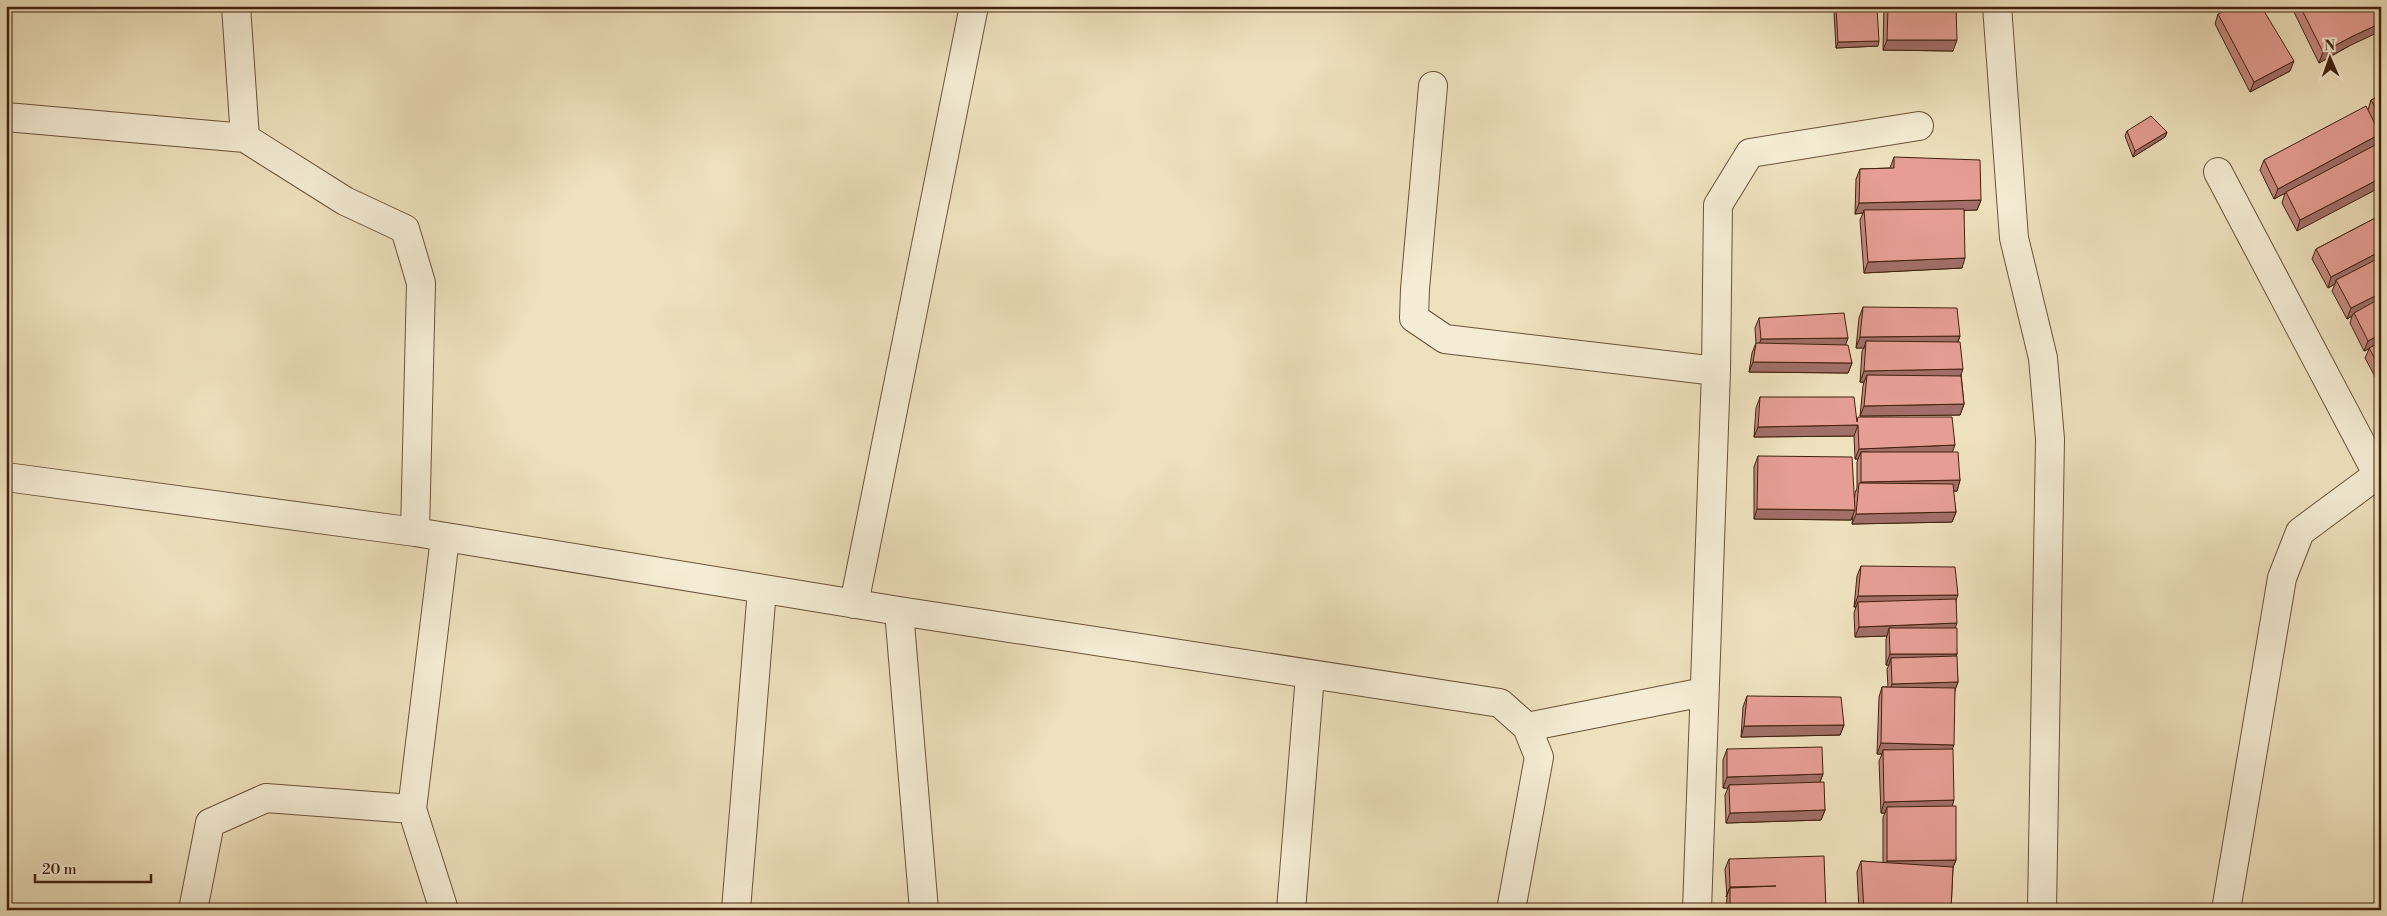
<svg xmlns="http://www.w3.org/2000/svg" width="2387" height="916" font-family="'Libre Bodoni',serif">
<style>
.lines{fill:none;stroke-linecap:round;stroke-linejoin:round}
.minor-casing{stroke:#6c5138;stroke-width:30}
.minor{stroke:#f4ecd4;stroke-width:28}
.wall{fill:#c6887f;stroke:#41210c}
.shaded-wall{fill:#a16f68;stroke:#41210c}
.building{fill:#e69e94;stroke:#41210c}
</style>
<rect width="100%" height="100%" fill="#eee1bd"/>
<filter id="stains"><feTurbulence type="fractalNoise" baseFrequency=".004" numOctaves="4"/><feColorMatrix values="0 0 0 0 .2 0 0 0 0 .09 0 0 0 0 .02 0 0 0 .5 -.17"/></filter>
<radialGradient id="worn" r=".72"><stop offset=".6" stop-color="#630" stop-opacity="0"/><stop offset="1" stop-color="#630" stop-opacity=".3"/></radialGradient>
<g class="lines">
<g class="minor-casing">
<path id="minor" d="M236,6L245,138
M1997,6L2014,238L2043,358L2050,439L2042,910
M1433,86L1415,289L1414,318L1445,339L1716,371
M6,117L245,138L345,201L405,229L421,283L415,532
M2218,172L2381,481
M6,477L415,532L899,611L1500,703L1527,727L1539,757L1511,910
M854,604L974,6
M899,611L924,910
M1527,727L1704,692
M193,910L210,823L266,798L412,809
M444,910L412,809L445,538
M736,910L762,589
M1291,910L1310,675
M1697,910L1716,371L1718,205L1750,153L1919,126
M2226,910L2282,578L2300,532L2377,475"/>
</g>
<use href="#minor" class="minor"/>
</g>
<path class="wall" d="M1884,6H1956L1953,51L1883,50Z
M2291,6H2381L2349,46L2319,63Z
M1836,7L1878,46L1836,48L1834,12Z
M2218,14L2290,71L2250,92L2215,24Z
M2381,95V135H2380L2297,231L2282,203L2285,193L2274,199L2260,170L2264,160L2368,110L2371,100Z
M2127,131L2167,132L2165,137L2133,157L2125,136Z
M1894,157L1981,200L1977,210H1964L1962,268L1864,273L1860,220L1863,213L1855,214L1856,179L1860,169L1890,168Z
M2381,215V386H2380L2365,358L2369,349L2364,351L2350,323L2352,316L2347,319L2332,291L2335,284L2328,288L2312,259L2316,249Z
M1863,307L1960,336L1958,342L1964,404L1960,415L1860,416L1863,386L1864,382H1860L1862,351L1864,348H1856L1859,318Z
M1759,318L1848,338L1845,345L1852,363L1848,373L1749,372L1752,353L1756,343L1755,328Z
M1760,397L1857,419L1953,452L1960,480L1957,491H1953L1956,512L1952,522L1852,524L1853,514L1851,520L1754,519V467L1758,456L1854,503L1855,493L1857,488V462L1858,459H1855L1854,436L1754,437L1756,408Z
M1861,566L1956,600L1955,628L1957,654L1956,656L1958,682L1955,689L1952,749V806L1956,860L1953,867L1951,910H1859L1857,872L1861,861L1883,863V817L1885,813H1881L1879,761L1882,754H1877L1879,697L1882,687H1888L1887,669L1889,665H1886V639L1887,636L1855,637L1854,613L1856,607H1854L1857,576Z
M1747,696L1844,725L1840,735L1741,737L1743,707Z
M1727,749L1823,774L1820,782L1825,810L1821,820L1726,823L1725,795L1728,788H1723V760Z
M1729,859L1826,910H1726L1727,897L1725,869Z"/>
<path class="shaded-wall" d="M2381,23V31L2349,46L2319,63L2323,52L2353,36Z
M1887,40H1957L1953,51L1883,50Z
M1879,41L1878,46L1836,48L1838,42Z
M2294,61L2290,71L2250,92L2254,82Z
M2167,132L2165,137L2133,157L2135,151Z
M2380,134L2377,145L2274,199L2278,189Z
M2381,178V187L2297,231L2300,220Z
M1981,200L1977,210L1864,213V210L1863,213L1855,214L1859,203Z
M2381,251V259L2336,280L2335,284L2328,288L2331,277Z
M1965,258L1962,268L1864,273L1868,262Z
M2381,293V301L2354,313L2352,316L2347,319L2351,308Z
M2381,334V343L2364,351L2368,341Z
M1960,336L1956,346L1866,341L1864,348H1856L1860,337Z
M1848,338L1844,349L1757,350L1761,339Z
M1753,362L1852,363L1848,373L1749,372Z
M1963,369L1959,380L1867,375L1864,382H1860L1864,371Z
M1964,404L1960,415L1860,416L1864,406Z
M1858,425L1854,436L1754,437L1758,427Z
M1955,445L1951,456L1861,452L1858,459H1855L1859,449Z
M1960,480L1957,491L1858,492L1861,482Z
M1757,509L1855,510L1851,520L1754,519Z
M1956,512L1952,522L1852,524L1856,514Z
M1958,595L1954,605L1858,602L1856,607H1854L1858,596Z
M1957,623L1953,634L1889,628L1887,636L1855,637L1859,627Z
M1890,654H1957L1953,664L1891,658L1889,665H1886Z
M1958,682L1954,693L1888,694L1892,684Z
M1844,725L1840,735L1741,737L1744,726Z
M1881,743L1954,745L1950,755L1883,750L1882,754H1877Z
M1823,774L1819,784L1729,785L1728,788H1723L1727,777Z
M1954,800L1951,811L1887,807L1885,813H1881L1884,802Z
M1825,810L1821,820L1726,823L1730,813Z
M1956,860L1952,870L1883,871L1887,861Z
M1776,886L1730,888L1726,897L1730,887Z"/>
<path class="building" d="M1888,6H1956L1957,40H1887Z
M2235,6H2261L2294,61L2254,82L2218,14Z
M2300,6H2381V23L2353,36L2323,52Z
M1836,7L1877,8L1879,41L1838,42Z
M2381,95V118L2371,100Z
M2366,106L2380,134L2278,189L2264,160Z
M2151,116L2167,132L2135,151L2127,131Z
M2381,142V178L2300,220L2286,192Z
M1894,157L1980,160L1981,200L1859,203L1860,169L1894,168Z
M1964,209L1965,258L1868,262L1864,210Z
M2381,215V251L2331,277L2316,249Z
M2381,257V293L2351,308L2336,280Z
M2381,298V334L2368,341L2354,313Z
M1863,307L1957,308L1960,336L1860,337Z
M1844,313L1848,338L1761,339L1759,318Z
M1866,341L1960,342L1963,369L1864,371Z
M2381,342V370L2369,348Z
M1756,343L1848,345L1852,363L1753,362Z
M1867,375L1961,376L1964,404L1864,406Z
M1760,397H1854L1857,422L1858,417H1952L1955,445L1859,449L1858,425L1758,427Z
M1861,452H1958L1960,480L1861,482Z
M1758,456L1852,457L1855,510L1757,509Z
M1859,483L1953,484L1956,512L1856,514Z
M1861,566L1955,567L1958,595L1858,596Z
M1956,599L1957,623L1859,627L1858,602Z
M1889,628H1957V654H1890Z
M1957,656L1958,682L1892,684L1891,658Z
M1882,687L1955,688L1954,745L1881,743Z
M1747,696L1841,697L1844,725L1744,726Z
M1822,747L1823,774L1727,777V749Z
M1953,749L1954,800L1884,802L1883,750Z
M1824,782L1825,810L1730,813L1729,785Z
M1956,806V860L1887,861V807Z
M1824,856L1826,910H1730V888L1776,886L1730,887L1729,859Z
M1861,861L1953,867L1951,910H1864Z"/>
<rect width="2387" height="916" fill="none" stroke="#eee1bd" stroke-width="25"/>
<rect x="8" y="8" width="2372" height="901" fill="none" stroke="#41210c" stroke-width="2.5"/>
<rect x="12" y="12" width="2362" height="891" fill="none" stroke="#41210c"/>
<g transform="translate(2330 58) rotate(358)" stroke="#f4ecd4" stroke-width="4" paint-order="stroke">
<path d="M0-4L9 19L0 12L-9 19Z" fill="#41210c"/>
<text y="-8" font-size="14" font-weight="bold" text-anchor="middle" fill="#41210c">N</text>
</g>
<path d="M35 874v8h116v-8" fill="none" stroke="#41210c" stroke-width="2.5"/>
<text x="42" y="874" font-size="15" fill="#41210c" stroke="#f4ecd4" stroke-width="4" paint-order="stroke">20 m</text>
<rect width="100%" height="100%" filter="url(#stains)"/>
<rect width="100%" height="100%" fill="url(#worn)"/>
</svg>
